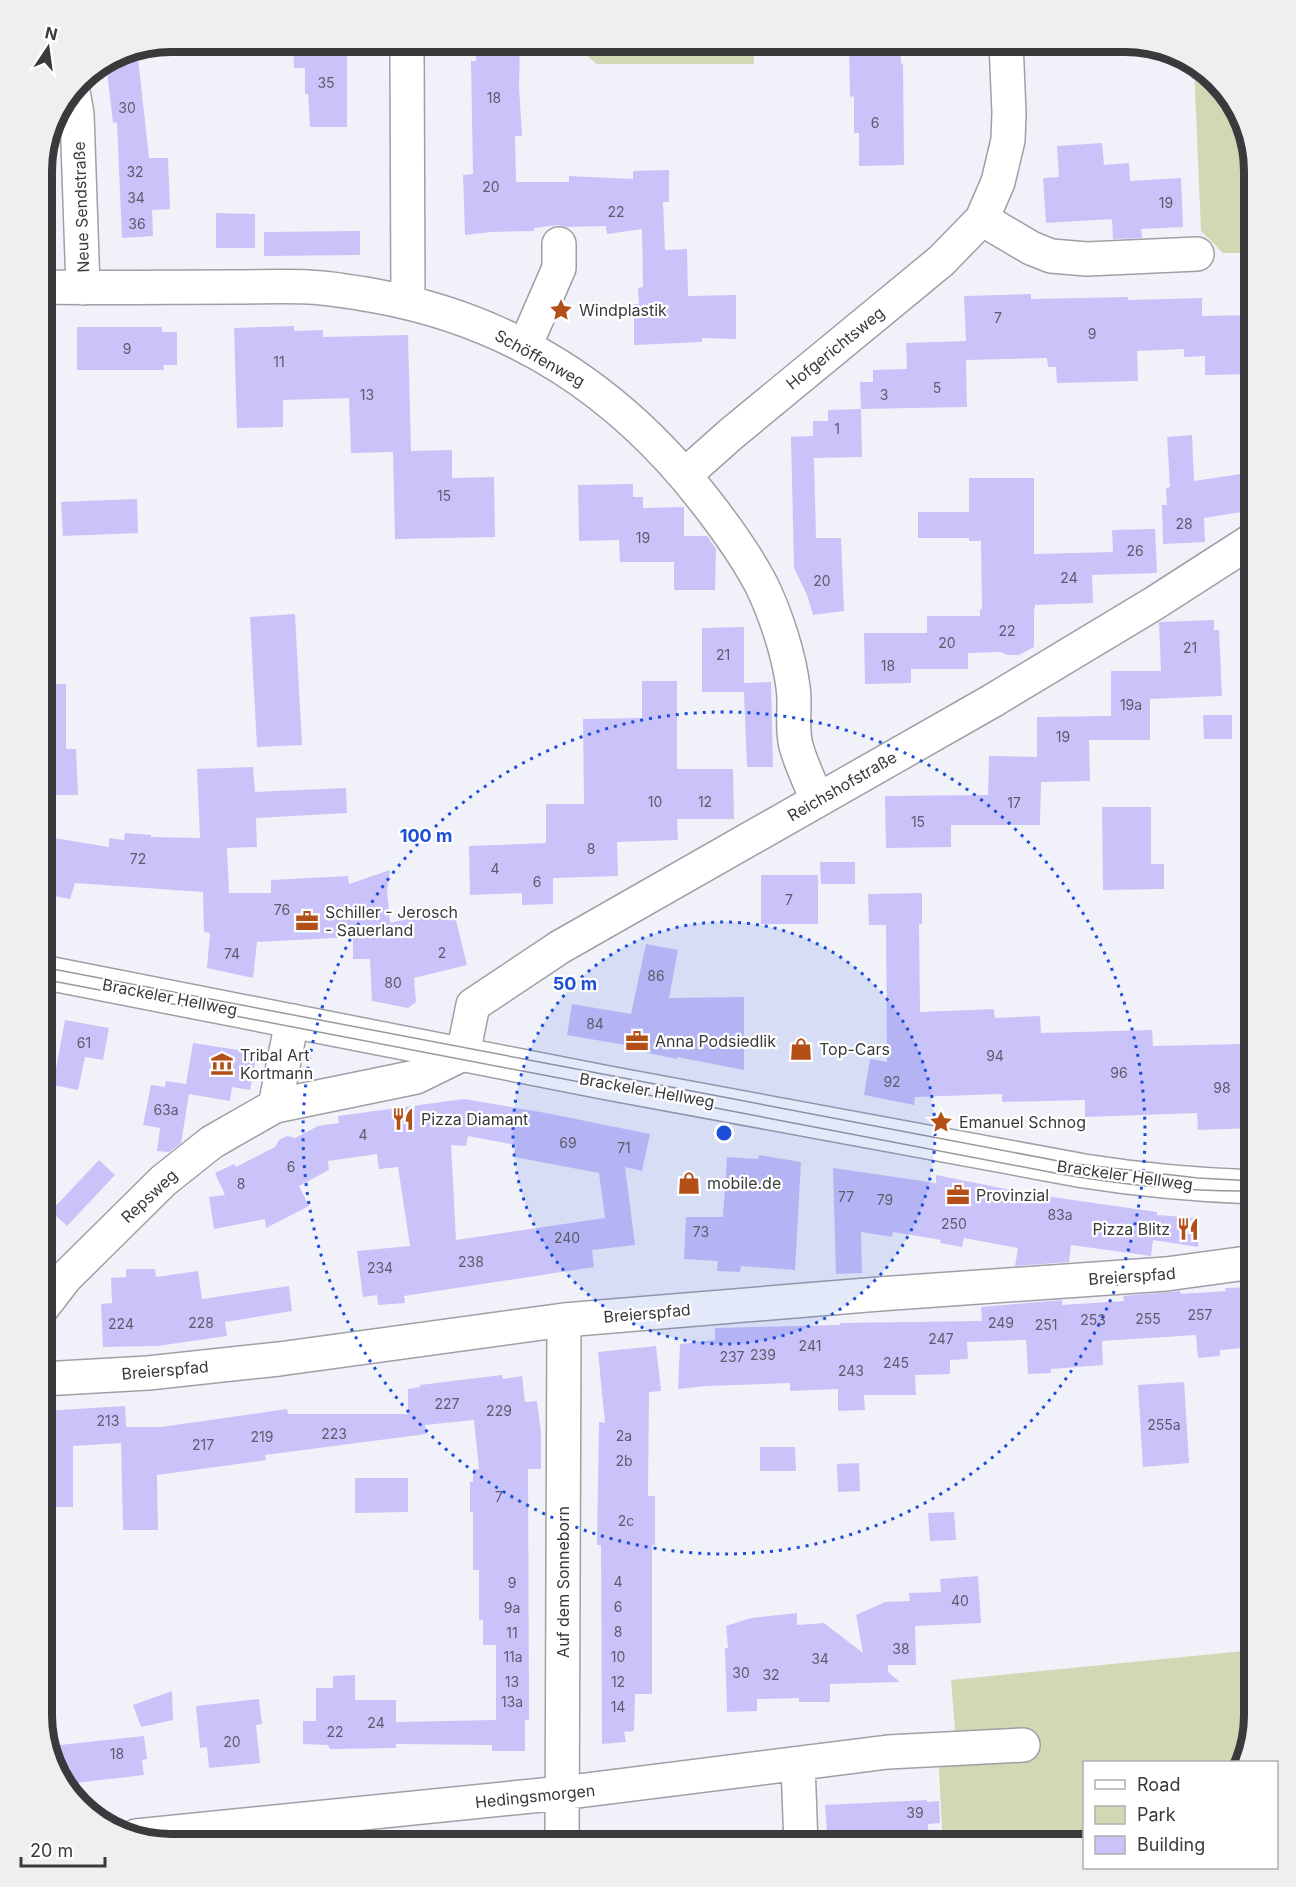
<svg xmlns="http://www.w3.org/2000/svg" width="1296" height="1887" font-family="Inter,sans-serif">
<style>
.green{fill:#d1d8b4}
.building{fill:#c9c3fa;fill-rule:evenodd}
.lines{fill:none;stroke-linecap:round;stroke-linejoin:round}
.minor-casing{stroke:#9f9fa6;stroke-width:36}
.major-casing{stroke:#9f9fa6;stroke-width:36}
.minor{stroke:#fff;stroke-width:33}
.major{stroke:#fff;stroke-width:33}
.tram{stroke:#98999e;stroke-width:1.5}
.ring{fill:none;stroke:#1d4ed8;stroke-width:3;stroke-dasharray:3 6}
.labels{text-anchor:middle;stroke-width:4.5;stroke-linejoin:round;paint-order:stroke}
.number-label{font-size:14px;fill:#5d5c6c}
.street-label{font-size:16px;fill:#393a3c;stroke:#fff}
.poi-label{font-size:16px;fill:#393a3c;stroke:#fff;text-anchor:start}
.rim{fill:none;stroke:#393a3c;stroke-width:8}
.centre{fill:#1d4ed8;stroke:#fff;stroke-width:3}
.ring-label{font-size:18px;text-anchor:middle;font-weight:bold;fill:#1d4ed8;stroke:#fff;stroke-width:4.5;stroke-linejoin:round;paint-order:stroke}
</style>
<rect width="100%" height="100%" fill="#f1f2f9"/>
<path class="green" d="M586,42H754V64H597L586,55Z
M1194,65L1198,66L1237,107L1254,172V253H1223L1201,231Z
M1254,1650V1716L1241,1762H1084V1845H943L937,1733L955,1731L951,1680Z"/>
<path class="building" d="M293,42H347V127H310L308,94H305V68H294Z
M480,42H512V45L520,44L519,86L522,136H515L516,182H569V176L633,179V171L669,170V202H663L665,250L687,249L688,296L736,295V339L702,338V342L634,345V304H639L638,288L643,287L642,229L607,234L606,226L566,227L558,225L534,228V231L491,232L465,235L463,175L473,174L471,61H476L475,45L480,44Z
M849,42H900L901,63L903,64L904,165L859,166V133H854V96L850,97Z
M137,49L149,158H168L170,209L152,210L153,236L122,238L117,122L113,123L106,63L122,52Z
M1102,143L1104,165L1129,163L1130,181L1181,178L1183,227L1141,229L1142,238L1113,239L1112,219L1046,223L1043,178L1059,177L1057,146Z
M216,213L255,214V248H216Z
M360,231V255L264,256V232Z
M1031,294V299L1128,297V300L1202,298V316L1254,315V374L1205,375V356L1184,357V349L1137,351L1138,381L1057,383L1056,367H1048L1047,358L966,360L967,407L861,409L860,382H873V370L907,369L906,343L966,341L964,296Z
M294,326V331L323,330V337L408,335L411,451L452,450V478L494,477L495,537L395,539L393,452L351,453L349,398L283,400V427L237,428L234,328Z
M77,327H162V332H177V365H163L164,370H77Z
M861,409L862,457L814,458L816,538H841L844,611L813,615L807,595L794,568L791,437L813,436V421H828V410Z
M1192,435L1194,481L1254,472V510L1204,518L1205,542L1163,544L1162,505H1167L1166,488L1170,487L1167,437Z
M969,478H1034V554L1113,552L1112,530L1155,529L1157,573L1092,575L1093,603L1035,605V609H1034V647L1019,655H1007L1001,652L968,653V669H911V683L865,684L864,633H927V616H980V609H982L981,541H969V538H918V512H969Z
M633,484V497H643V508L684,507V536H707L716,549L715,590H674V562H620L619,540L579,541L578,485Z
M137,499L138,533L63,536L61,502Z
M295,614L302,745L257,747L250,617Z
M1214,620V630H1219L1222,696L1150,699V740H1089L1090,781L1041,782L1040,825H951V847L886,848L885,796L988,795L989,756L1037,757V717L1111,716V671H1161L1159,622Z
M744,627V683L771,682L773,767H747L744,692H702V628Z
M642,681H677V769H733L734,819H677L678,840L617,842L618,876L553,878V904L522,905V893L470,895L469,846L546,843V804H584L583,719L642,718Z
M42,684H66V749H76L78,795H42Z
M1203,715H1232V739H1204Z
M253,767L255,792L346,788L347,813L256,818L257,847L227,848L229,893H271V880L348,876L349,884L390,870L387,891L390,923L453,908L467,965L414,978L416,1002L408,1008L372,1001L370,959H353V937L257,942L253,978L207,968L210,933L204,932L203,892L75,883L70,899L45,894L47,884L42,883V836L109,847V838L124,840L125,833L151,835V837L200,838L197,769Z
M1102,807H1151V864H1164V889L1103,890Z
M820,862H855V884H821Z
M761,875H818V924H761Z
M922,893V924H919L920,1012L994,1009L995,1018L1040,1016L1041,1033L1152,1030L1153,1046L1242,1044L1243,1052H1254V1128L1198,1130L1197,1113L1085,1117V1100L1002,1102V1094L915,1097L914,1105L864,1095L870,1059L887,1062L886,925H869L868,894Z
M646,944L678,950L669,998L744,997V1070L677,1057V1059L624,1048L625,1045L567,1035L572,1004L631,1014Z
M65,1020L109,1028L103,1060L85,1057L78,1090L53,1085Z
M193,1043L257,1053L250,1090L232,1087L230,1101L189,1094L181,1143L169,1152L157,1151L160,1128L143,1125L151,1085L165,1087L166,1081L186,1084Z
M464,1099L546,1113L650,1134L642,1171L625,1167L635,1245L592,1250L594,1267L404,1296L405,1303L378,1305L377,1295L363,1297L357,1251L410,1246L398,1167L379,1169L377,1154L328,1161L329,1170L299,1186L309,1206L266,1228L265,1219L214,1229L209,1197L225,1195L215,1173L234,1164L236,1167L275,1147L279,1140L287,1136L295,1138L318,1126L339,1123L338,1116ZM468,1136L516,1145L514,1157L599,1173L605,1218L456,1240L451,1145L466,1146Z
M759,1155L801,1162L795,1270L741,1266L740,1272L717,1271L718,1261L684,1259L686,1217H723L727,1157L758,1159Z
M99,1160L115,1175L67,1226L51,1211Z
M833,1168L936,1183V1175L1031,1194L1157,1212V1215L1199,1218L1198,1247L1153,1240L1151,1256L1071,1245L1069,1262L1015,1266L1018,1248L964,1238L962,1247L940,1243L941,1240L893,1232L892,1237L861,1232L862,1273L836,1274Z
M126,1269H155L156,1277L198,1271L202,1299L289,1286L292,1311L225,1322L227,1336L157,1346L103,1347L101,1304L112,1303L111,1278L126,1277Z
M1254,1287V1347L1220,1350V1356L1198,1358L1196,1335L1102,1341L1103,1365L1051,1369V1373L1028,1374L1026,1340L967,1342L968,1359L950,1360V1374L915,1375L916,1395H864L865,1410L838,1411V1389L790,1391V1383L707,1386L678,1389L680,1344L715,1340V1328L840,1325V1323L982,1321L981,1307L1062,1300V1305L1124,1301L1123,1296L1180,1291L1181,1294L1226,1291L1225,1288Z
M656,1346L661,1391L649,1392L648,1496H655V1545H652V1694H635L634,1731L624,1732L626,1742L602,1744L601,1545H597L599,1422L605,1423L598,1352Z
M502,1375L503,1379L522,1376L525,1402L537,1401L541,1433V1469H528L529,1709V1720H525V1751H492V1745L396,1744V1748L330,1749L328,1745L303,1744V1721H316V1688H333V1676L355,1675V1700H396V1722L496,1720V1645H483V1620H479V1570H473V1512H470V1482H473V1469H479L474,1420L425,1425L426,1434L265,1455L266,1460L157,1475L158,1530H123L121,1443L73,1446V1507H53L52,1463L42,1464V1411L125,1406L126,1427H161L287,1409L288,1414H408V1389L420,1387V1385Z
M1184,1382L1189,1463L1143,1467L1138,1385Z
M760,1447H795L796,1471H760Z
M859,1463L860,1491L838,1492L837,1464Z
M355,1478H408V1512L355,1513Z
M954,1512L956,1540L930,1541L928,1513Z
M978,1576L981,1623L915,1626L916,1665H888V1672L900,1682L830,1684V1702H799V1698L757,1699V1711L727,1712L725,1648H728L726,1626L751,1618L797,1613V1625L824,1623L863,1653L856,1615L885,1602L910,1601L909,1593L941,1592L940,1579Z
M172,1691L173,1720L141,1727L133,1705Z
M259,1699L262,1724L256,1725L260,1763L209,1768L207,1747L200,1748L196,1706Z
M144,1736L147,1759L142,1760L144,1775L75,1783H62L59,1780L50,1746Z
M927,1800V1802L939,1801L940,1823L928,1824L929,1845H828L825,1805Z"/>
<g class="lines">
<g class="minor-casing">
<path id="minor" d="M407,42L408,302
M73,91L77,114L83,288
M982,219L1031,248L1051,256L1087,259L1197,254
M42,287C106,288 170,287 234,287C258,287 283,286 308,287C331,288 354,292 376,296C514,321 621,392 706,502C727,529 746,555 762,586C776,615 789,655 793,687C796,706 791,727 796,746C801,764 810,782 817,800
M525,346L559,268V244
M685,475L731,434L941,261L982,219L998,182L1008,140L1009,113L1006,42
M275,1106L292,1021
M42,1308L66,1277L163,1181L212,1142L275,1106L416,1077L463,1054L473,1005L560,947L992,701L1153,604L1254,539
M42,1379L148,1373L279,1359L564,1320L879,1294L1166,1274L1254,1262
M798,1764L801,1845
M136,1836L562,1793L888,1752L1023,1745
M562,1845L564,1320"/>
</g>
<g class="major-casing">
<path id="major" d="M42,972L608,1083L1084,1171C1141,1180 1197,1185 1254,1187"/>
</g>
<use href="#minor" class="minor"/>
<use href="#major" class="major"/>
<path class="tram" d="M42,967L1069,1163L1198,1178L1254,1181
M42,979L1060,1174C1124,1185 1189,1192 1254,1191"/>
</g>
<circle cx="724" cy="1133" r="211" fill="#1d4ed8" fill-opacity=".12"/>
<g class="ring">
<circle cx="724" cy="1133" r="211"/>
<circle cx="724" cy="1133" r="421"/>
</g>
<defs>
<g id="sight-bare" transform="scale(1.8)"><path d="M0-6L1.8-2.2L6-1.7L2.9 1.2L3.7 5.4L0 3.3L-3.7 5.4L-2.9 1.2L-6-1.7L-1.8-2.2Z" fill="#b35017" stroke="#fff" stroke-width="2.5" paint-order="stroke"/></g>
<g id="office-bare" transform="scale(1.8)"><path d="M-6-3h4V-5.5h4V-3h4V5H-6ZM-1-4.5V-3h2v-1.5ZM-6 0V1H6V0Z" fill="#b35017" stroke="#fff" stroke-width="2.5" paint-order="stroke"/></g>
<g id="shop-bare" transform="scale(1.8)"><path d="M-5-2.5h2.3a2.7 3.5 0 0 1 5.4 0H5L5.5 6h-11ZM-1.5-2.5h3a1.5 2.3 0 0 0-3 0Z" fill="#b35017" stroke="#fff" stroke-width="2.5" paint-order="stroke"/></g>
<g id="museum-bare" transform="scale(1.8)"><path d="M0-6L6-3V-2H-6V-3ZM-5-1h2V3h-2ZM-1-1h2V3h-2ZM3-1h2V3H3ZM-6 4H6V6H-6Z" fill="#b35017" stroke="#fff" stroke-width="2.5" paint-order="stroke"/></g>
<g id="restaurant-bare" transform="scale(1.8)"><path d="M-5-6h1v4h1v-4h1v4h1v-4h1v5L-1.5 .5V6h-2V.5L-5-1ZM5-6V6H3V1.5H1.5Q1.5-4 5-6Z" fill="#b35017" stroke="#fff" stroke-width="2.5" paint-order="stroke"/></g>
</defs>
<g fill-rule="evenodd">
<use href="#sight-bare" x="561" y="310"/>
<use href="#office-bare" x="307" y="921"/>
<use href="#office-bare" x="637" y="1041"/>
<use href="#shop-bare" x="801" y="1049"/>
<use href="#museum-bare" x="222" y="1064"/>
<use href="#restaurant-bare" x="403" y="1119"/>
<use href="#sight-bare" x="941" y="1122"/>
<use href="#shop-bare" x="689" y="1183"/>
<use href="#office-bare" x="958" y="1195"/>
<use href="#restaurant-bare" x="1188" y="1229"/>
</g>
<g class="labels">
<g class="number-label">
<text x="326" y="88">35</text>
<text x="494" y="103">18</text>
<text x="127" y="113">30</text>
<text x="875" y="128">6</text>
<text x="135" y="177">32</text>
<text x="491" y="192">20</text>
<text x="136" y="203">34</text>
<text x="1166" y="208">19</text>
<text x="616" y="217">22</text>
<text x="137" y="229">36</text>
<text x="998" y="323">7</text>
<text x="1092" y="339">9</text>
<text x="127" y="354">9</text>
<text x="279" y="367">11</text>
<text x="937" y="393">5</text>
<text x="367" y="400">13</text>
<text x="884" y="400">3</text>
<text x="837" y="434">1</text>
<text x="444" y="501">15</text>
<text x="1184" y="529">28</text>
<text x="643" y="543">19</text>
<text x="1135" y="556">26</text>
<text x="1069" y="583">24</text>
<text x="822" y="586">20</text>
<text x="1007" y="636">22</text>
<text x="947" y="648">20</text>
<text x="1190" y="653">21</text>
<text x="723" y="660">21</text>
<text x="888" y="671">18</text>
<text x="1131" y="710">19a</text>
<text x="1063" y="742">19</text>
<text x="655" y="807">10</text>
<text x="705" y="807">12</text>
<text x="1014" y="808">17</text>
<text x="918" y="827">15</text>
<text x="591" y="854">8</text>
<text x="138" y="864">72</text>
<text x="495" y="874">4</text>
<text x="537" y="887">6</text>
<text x="789" y="905">7</text>
<text x="282" y="915">76</text>
<text x="442" y="958">2</text>
<text x="232" y="959">74</text>
<text x="656" y="981">86</text>
<text x="393" y="988">80</text>
<text x="595" y="1029">84</text>
<text x="84" y="1048">61</text>
<text x="995" y="1061">94</text>
<text x="1119" y="1078">96</text>
<text x="892" y="1087">92</text>
<text x="1222" y="1093">98</text>
<text x="166" y="1115">63a</text>
<text x="363" y="1140">4</text>
<text x="568" y="1148">69</text>
<text x="624" y="1153">71</text>
<text x="291" y="1172">6</text>
<text x="241" y="1189">8</text>
<text x="846" y="1202">77</text>
<text x="885" y="1205">79</text>
<text x="1060" y="1220">83a</text>
<text x="954" y="1229">250</text>
<text x="701" y="1237">73</text>
<text x="567" y="1243">240</text>
<text x="471" y="1267">238</text>
<text x="380" y="1273">234</text>
<text x="1200" y="1320">257</text>
<text x="1148" y="1324">255</text>
<text x="1093" y="1325">253</text>
<text x="201" y="1328">228</text>
<text x="1001" y="1328">249</text>
<text x="121" y="1329">224</text>
<text x="1046" y="1330">251</text>
<text x="941" y="1344">247</text>
<text x="810" y="1351">241</text>
<text x="763" y="1360">239</text>
<text x="732" y="1362">237</text>
<text x="896" y="1368">245</text>
<text x="851" y="1376">243</text>
<text x="447" y="1409">227</text>
<text x="499" y="1416">229</text>
<text x="108" y="1426">213</text>
<text x="1164" y="1430">255a</text>
<text x="334" y="1439">223</text>
<text x="624" y="1441">2a</text>
<text x="262" y="1442">219</text>
<text x="203" y="1450">217</text>
<text x="624" y="1466">2b</text>
<text x="499" y="1502">7</text>
<text x="626" y="1526">2c</text>
<text x="618" y="1587">4</text>
<text x="512" y="1588">9</text>
<text x="960" y="1606">40</text>
<text x="618" y="1612">6</text>
<text x="512" y="1613">9a</text>
<text x="618" y="1637">8</text>
<text x="512" y="1638">11</text>
<text x="901" y="1654">38</text>
<text x="513" y="1662">11a</text>
<text x="618" y="1662">10</text>
<text x="820" y="1664">34</text>
<text x="741" y="1678">30</text>
<text x="771" y="1680">32</text>
<text x="512" y="1687">13</text>
<text x="618" y="1687">12</text>
<text x="512" y="1707">13a</text>
<text x="618" y="1712">14</text>
<text x="376" y="1728">24</text>
<text x="335" y="1737">22</text>
<text x="232" y="1747">20</text>
<text x="117" y="1759">18</text>
<text x="915" y="1818">39</text>
</g>
<g class="street-label">
<text transform="translate(81 207) rotate(-92)" y="6">Neue Sendstraße</text>
<text transform="translate(835 348) rotate(-39)" y="6">Hofgerichtsweg</text>
<text transform="translate(540 358) rotate(29)" y="6">Schöffenweg</text>
<text transform="translate(842 786) rotate(-30)" y="6">Reichshofstraße</text>
<text transform="translate(170 997) rotate(11)" y="6">Brackeler Hellweg</text>
<text transform="translate(647 1090) rotate(10)" y="6">Brackeler Hellweg</text>
<text transform="translate(1125 1175) rotate(8)" y="6">Brackeler Hellweg</text>
<text transform="translate(149 1196) rotate(-43)" y="6">Repsweg</text>
<text transform="translate(1132 1276) rotate(-4)" y="6">Breierspfad</text>
<text transform="translate(647 1313) rotate(-5)" y="6">Breierspfad</text>
<text transform="translate(165 1370) rotate(-5)" y="6">Breierspfad</text>
<text transform="translate(563 1582) rotate(-90)" y="6">Auf dem Sonneborn</text>
<text transform="translate(535 1796) rotate(-6)" y="6">Hedingsmorgen</text>
</g>
<g class="poi-label">
<text x="579" y="316">Windplastik</text>
<text x="325" y="918">Schiller - Jerosch<tspan x="325" dy="18">- Sauerland</tspan></text>
<text x="655" y="1047">Anna Podsiedlik</text>
<text x="819" y="1055">Top-Cars</text>
<text x="240" y="1061">Tribal Art<tspan x="240" dy="18">Kortmann</tspan></text>
<text x="421" y="1125">Pizza Diamant</text>
<text x="959" y="1128">Emanuel Schnog</text>
<text x="707" y="1189">mobile.de</text>
<text x="976" y="1201">Provinzial</text>
<text x="1170" y="1235" text-anchor="end">Pizza Blitz</text>
</g>
</g>
<path d="M0 0H1296V1887H0ZM171 52H1125A119 119 0 0 1 1244 171V1715A119 119 0 0 1 1125 1834H171A119 119 0 0 1 52 1715V171A119 119 0 0 1 171 52Z" fill="#efefef" fill-rule="evenodd"/>
<path class="rim" d="M171 52H1125A119 119 0 0 1 1244 171V1715A119 119 0 0 1 1125 1834H171A119 119 0 0 1 52 1715V171A119 119 0 0 1 171 52Z"/>
<circle cx="724" cy="1133" r="9" class="centre"/>
<g class="ring-label">
<text x="426" y="842">100 m</text>
<text x="575" y="990">50 m</text>
</g>
<rect x="1083" y="1761" width="195" height="108" fill="#ffffff" stroke="#b0b0b1" stroke-width="1.5"/>
<rect x="1095" y="1780" width="30" height="9" fill="#ffffff" stroke="#b0b0b1" stroke-width="1.5"/>
<text x="1137" y="1791" font-size="18" fill="#393a3c">Road</text>
<rect x="1095" y="1806" width="30" height="18" fill="#d1d8b4" stroke="#b0b0b1" stroke-width="1.5"/>
<text x="1137" y="1821" font-size="18" fill="#393a3c">Park</text>
<rect x="1095" y="1836" width="30" height="18" fill="#c9c3fa" stroke="#b0b0b1" stroke-width="1.5"/>
<text x="1137" y="1851" font-size="18" fill="#393a3c">Building</text>
<g transform="translate(48 48) rotate(13)" stroke="#ffffff" stroke-width="4.5" paint-order="stroke">
<path d="M0-4.5L10 22L0 15L-10 22Z" fill="#393a3c"/>
<text y="-9" font-size="16" font-weight="bold" text-anchor="middle" fill="#393a3c">N</text>
</g>
<path d="M21 1857v9h84v-9" fill="none" stroke="#393a3c" stroke-width="3"/>
<text x="30" y="1857" font-size="18" fill="#393a3c" stroke="#ffffff" stroke-width="4.5" paint-order="stroke">20 m</text>
</svg>
